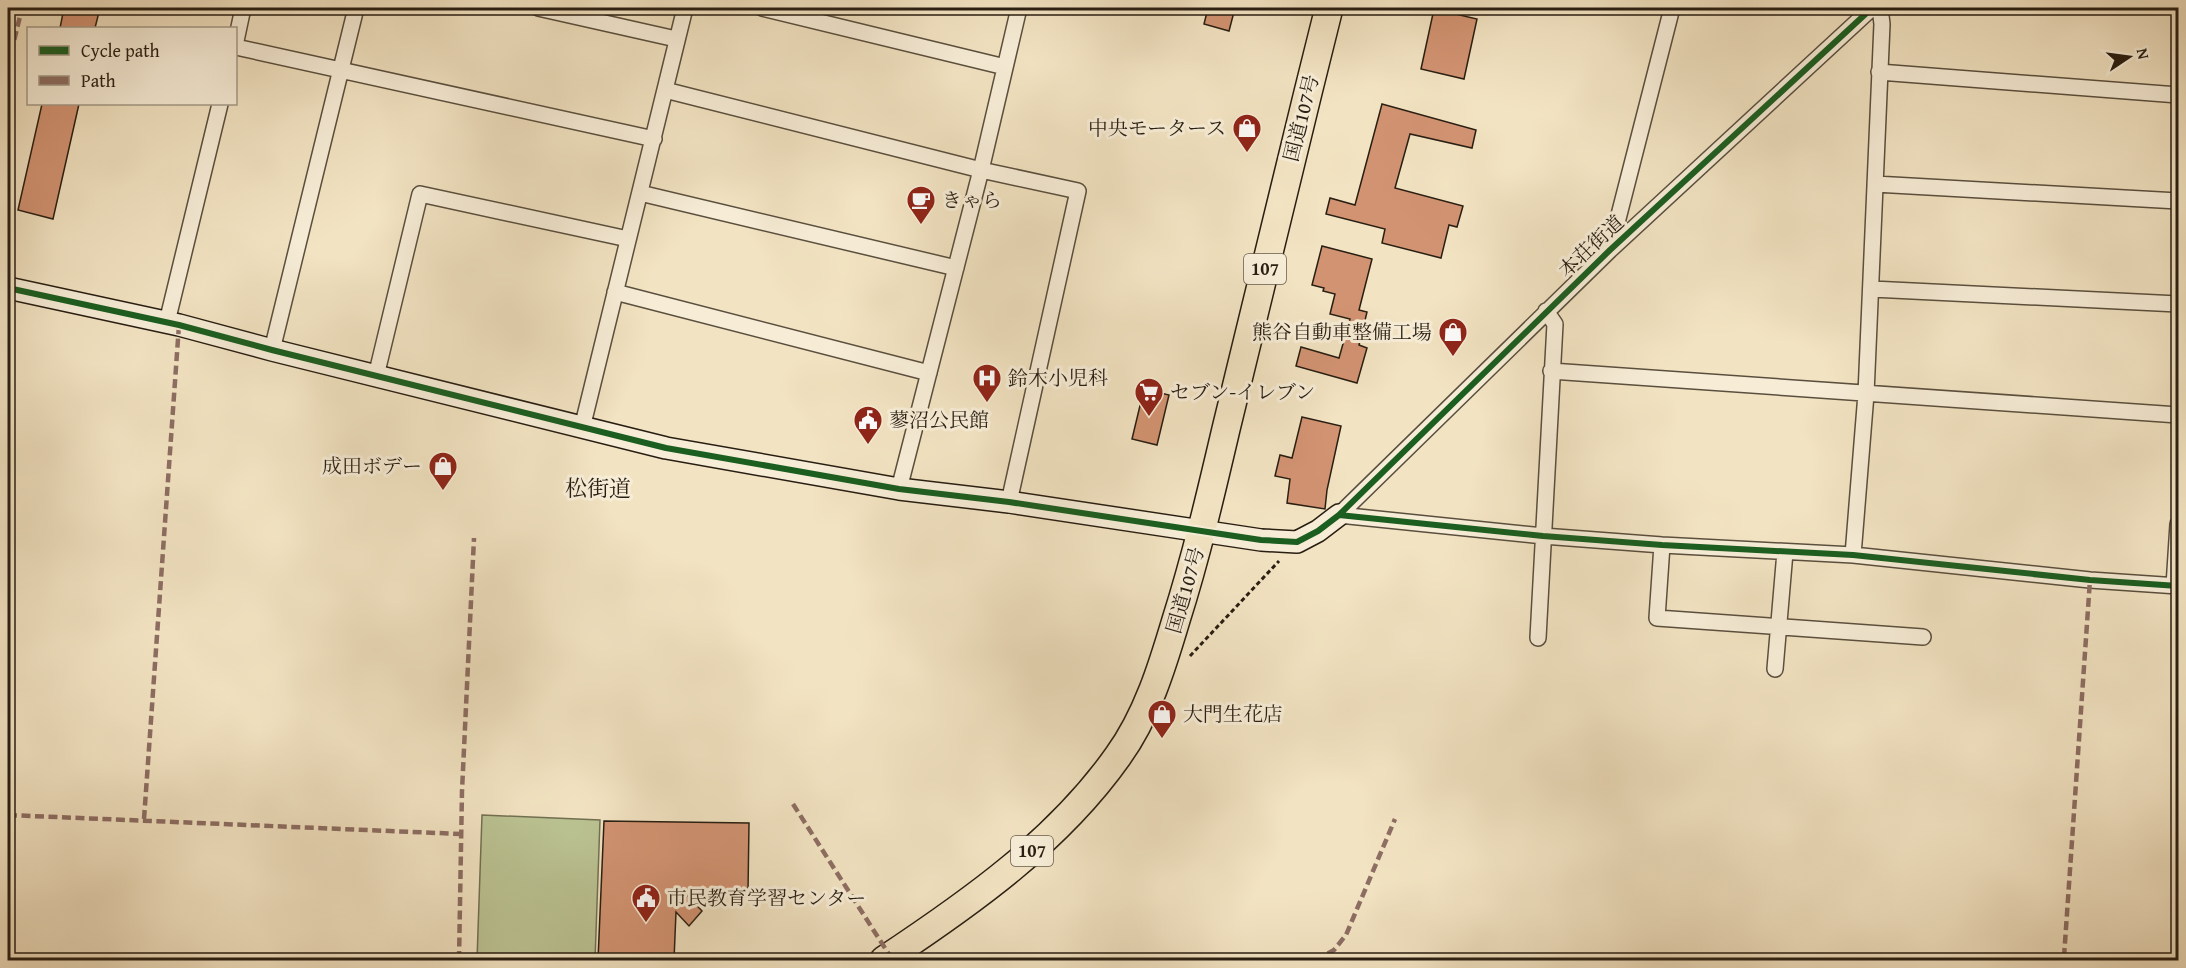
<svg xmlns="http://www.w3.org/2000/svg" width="2186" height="968" font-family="'Gentium Book Plus','Noto Serif JP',serif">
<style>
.green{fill:#bbc393;stroke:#727052;stroke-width:1.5}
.building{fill:#d29372;stroke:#281e12;stroke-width:1.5}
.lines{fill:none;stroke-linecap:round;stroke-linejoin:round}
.street-casing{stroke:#5a4f3e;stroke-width:18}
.secondary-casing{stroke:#281e12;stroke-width:24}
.highway-casing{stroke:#281e12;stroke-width:30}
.path{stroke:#281e12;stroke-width:3;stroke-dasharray:4.5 3;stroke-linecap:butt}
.street{stroke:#f7edd7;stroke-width:15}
.secondary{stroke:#f7edd7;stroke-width:21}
.highway{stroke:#f2e3c2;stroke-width:27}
.quiet{stroke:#8d6e63;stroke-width:4.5;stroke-dasharray:9 4.5;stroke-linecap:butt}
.cycleway-casing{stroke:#f7edd7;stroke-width:10}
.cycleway{stroke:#1b5e20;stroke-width:6}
.labels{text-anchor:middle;stroke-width:6;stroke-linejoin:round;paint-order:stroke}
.shield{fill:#f7edd7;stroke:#665c4d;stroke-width:1.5}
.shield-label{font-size:18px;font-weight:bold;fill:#281e12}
.street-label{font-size:20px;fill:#281e12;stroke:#f7edd7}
.poi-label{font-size:20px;fill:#281e12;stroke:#f7edd7;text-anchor:start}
.quarter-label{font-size:22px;fill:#281e12;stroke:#f7edd7}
</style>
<rect width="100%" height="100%" fill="#f2e3c2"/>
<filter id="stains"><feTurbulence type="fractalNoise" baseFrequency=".00333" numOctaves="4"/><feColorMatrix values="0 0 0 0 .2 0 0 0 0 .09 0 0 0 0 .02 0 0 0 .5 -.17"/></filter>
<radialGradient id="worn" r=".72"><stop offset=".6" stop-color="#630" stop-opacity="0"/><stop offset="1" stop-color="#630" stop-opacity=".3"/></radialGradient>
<path class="green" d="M482,815L600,820L595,960H477Z"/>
<path class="building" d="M64,8H100L95,28H60Z
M1208,8H1235L1229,31L1204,24Z
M1434,9L1477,19L1464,79L1421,69Z
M42,104H79L53,219L18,210Z
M1382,104L1476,130L1472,148L1410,134L1395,188L1463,206L1457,227L1449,225L1441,258L1382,243L1385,229L1326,214L1330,198L1355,205Z
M1322,246L1372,259L1359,310L1367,312L1359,345L1367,348L1357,383L1296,366L1301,347L1339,358L1350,319L1330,314L1335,294L1323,291L1324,288L1312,285Z
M1144,389L1169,395L1157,445L1132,439Z
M1302,417L1341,426L1327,490L1325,509L1287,503L1290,479L1275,476L1280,455L1292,458Z
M604,821L749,823L748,892L683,891L702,911L689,926L676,912L674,960H598Z"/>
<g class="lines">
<g class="street-casing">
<path id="street" d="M538,8L676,39
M762,8L1005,67
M236,41L243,8
M236,47L654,139
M1879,72L2178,95
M665,90L981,170L1078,191L1009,502
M1875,184L2178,201
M640,193L956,268
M1610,250L1672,8
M1872,289L2178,304
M615,292L929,373
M167,322L220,104
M272,350L356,8
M1551,371L2178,415
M376,376L420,194L628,239
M582,428L685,8
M899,489L981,170L1019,8
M1339,515L1543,536L1662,545L1853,555L2090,580L2178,586
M1339,515L1610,250L1872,8
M1662,545L1657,618L1923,637
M1853,555L1866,394L1882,24L1880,8
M2174,586L2178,524
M1538,638L1555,324L1546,311
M1775,669L1785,552"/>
</g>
<g class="secondary-casing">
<path id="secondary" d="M8,288L179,325L272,350L666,448L899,489L1009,502L1261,540L1297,542L1318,531L1339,515"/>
</g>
<g class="highway-casing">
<path id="highway" d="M884,960C970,903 1058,841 1118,756C1147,716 1162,667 1176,620C1196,557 1211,493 1226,429C1260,288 1294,148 1329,8"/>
</g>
<path class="path" d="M1190,656L1279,561"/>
<use href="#street" class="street"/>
<use href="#secondary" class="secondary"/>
<use href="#highway" class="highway"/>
<path class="quiet" d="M8,66L22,8
M793,804L890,956
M8,815L461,834
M144,819L179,325
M2064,957L2090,580
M459,960L462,791L474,538
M1316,960L1334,950L1346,935L1395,819"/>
<g class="cycleway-casing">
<path id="cycleway" d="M8,288L179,325L272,350L666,448L899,489L1009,502L1261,540L1297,542L1318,531L1339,515L1610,250L1872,8
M1339,515L1543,536L1662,545L1853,555L2090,580L2178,586"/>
</g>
<use href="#cycleway" class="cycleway"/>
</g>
<defs>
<g id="shop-pin" transform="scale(1.5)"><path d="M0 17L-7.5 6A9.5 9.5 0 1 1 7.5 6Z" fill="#8f2418" stroke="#f7edd7"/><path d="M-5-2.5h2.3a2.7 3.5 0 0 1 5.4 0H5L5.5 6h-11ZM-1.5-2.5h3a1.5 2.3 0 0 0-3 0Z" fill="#fff"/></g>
<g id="cafe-pin" transform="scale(1.5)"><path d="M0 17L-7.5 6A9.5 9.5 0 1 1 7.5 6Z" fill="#8f2418" stroke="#f7edd7"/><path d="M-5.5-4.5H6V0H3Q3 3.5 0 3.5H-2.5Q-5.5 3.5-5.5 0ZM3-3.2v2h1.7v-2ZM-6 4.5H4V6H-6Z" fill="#fff"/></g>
<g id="hospital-pin" transform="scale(1.5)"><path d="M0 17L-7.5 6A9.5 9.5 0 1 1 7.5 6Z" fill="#8f2418" stroke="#f7edd7"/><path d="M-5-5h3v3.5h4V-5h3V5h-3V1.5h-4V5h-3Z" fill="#fff"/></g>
<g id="supermarket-pin" transform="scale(1.5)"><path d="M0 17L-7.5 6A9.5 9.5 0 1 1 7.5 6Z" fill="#8f2418" stroke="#f7edd7"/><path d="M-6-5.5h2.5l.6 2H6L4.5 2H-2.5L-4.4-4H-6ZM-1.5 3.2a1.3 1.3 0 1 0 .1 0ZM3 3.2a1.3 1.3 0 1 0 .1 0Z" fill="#fff"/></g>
<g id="civic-pin" transform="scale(1.5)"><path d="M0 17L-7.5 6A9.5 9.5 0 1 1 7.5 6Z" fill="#8f2418" stroke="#f7edd7"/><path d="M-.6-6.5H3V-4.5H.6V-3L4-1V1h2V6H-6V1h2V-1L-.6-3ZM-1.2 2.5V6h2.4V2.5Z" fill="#fff"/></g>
</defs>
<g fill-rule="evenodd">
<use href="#shop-pin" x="1247" y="128"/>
<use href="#cafe-pin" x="921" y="200"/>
<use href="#shop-pin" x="1453" y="332"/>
<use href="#hospital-pin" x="987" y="378"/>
<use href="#supermarket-pin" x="1149" y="392"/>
<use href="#civic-pin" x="868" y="420"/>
<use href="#shop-pin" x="443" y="466"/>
<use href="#shop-pin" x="1162" y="714"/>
<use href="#civic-pin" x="646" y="898"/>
</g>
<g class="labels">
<g class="shield">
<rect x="1244" y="254" width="42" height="30" rx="4.5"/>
<rect x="1011" y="836" width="42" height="30" rx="4.5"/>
</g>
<g class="shield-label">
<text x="1265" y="275">107</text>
<text x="1032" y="857">107</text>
</g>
<g class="street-label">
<text transform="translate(1301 118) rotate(-76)" y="7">国道107号</text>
<text transform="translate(1591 246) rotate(-43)" y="7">本荘街道</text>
<text transform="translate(1185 590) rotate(-74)" y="7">国道107号</text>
</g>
<g class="poi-label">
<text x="1226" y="135" text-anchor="end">中央モータース</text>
<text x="942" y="207">きゃら</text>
<text x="1432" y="339" text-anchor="end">熊谷自動車整備工場</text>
<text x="1008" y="385">鈴木小児科</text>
<text x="1170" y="399">セブン-イレブン</text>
<text x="889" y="427">蓼沼公民館</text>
<text x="422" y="473" text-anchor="end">成田ボデー</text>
<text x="1183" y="721">大門生花店</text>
<text x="667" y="905">市民教育学習センター</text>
</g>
<g class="quarter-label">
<text x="598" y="496">松街道</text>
</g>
</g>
<rect width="2186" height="968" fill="none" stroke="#f2e3c2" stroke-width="30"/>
<rect x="9" y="9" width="2168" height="950" fill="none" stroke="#281e12" stroke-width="3"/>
<rect x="15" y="15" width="2156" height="938" fill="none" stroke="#281e12" stroke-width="1.5"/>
<rect x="27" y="27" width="210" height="78" fill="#f7edd7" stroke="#a49a88" stroke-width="1.5"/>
<rect x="39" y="46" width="30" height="9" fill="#1b5e20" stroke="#a49a88" stroke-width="1.5"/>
<text x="81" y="57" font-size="18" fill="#281e12">Cycle path</text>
<rect x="39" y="76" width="30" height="9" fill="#8d6e63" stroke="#a49a88" stroke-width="1.5"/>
<text x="81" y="87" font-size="18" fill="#281e12">Path</text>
<g transform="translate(2129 57) rotate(77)" stroke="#f7edd7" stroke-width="4.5" paint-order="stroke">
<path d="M0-4.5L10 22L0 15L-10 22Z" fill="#281e12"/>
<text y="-9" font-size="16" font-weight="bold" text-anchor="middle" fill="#281e12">N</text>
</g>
<rect width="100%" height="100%" filter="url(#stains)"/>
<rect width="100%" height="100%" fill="url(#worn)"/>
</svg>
